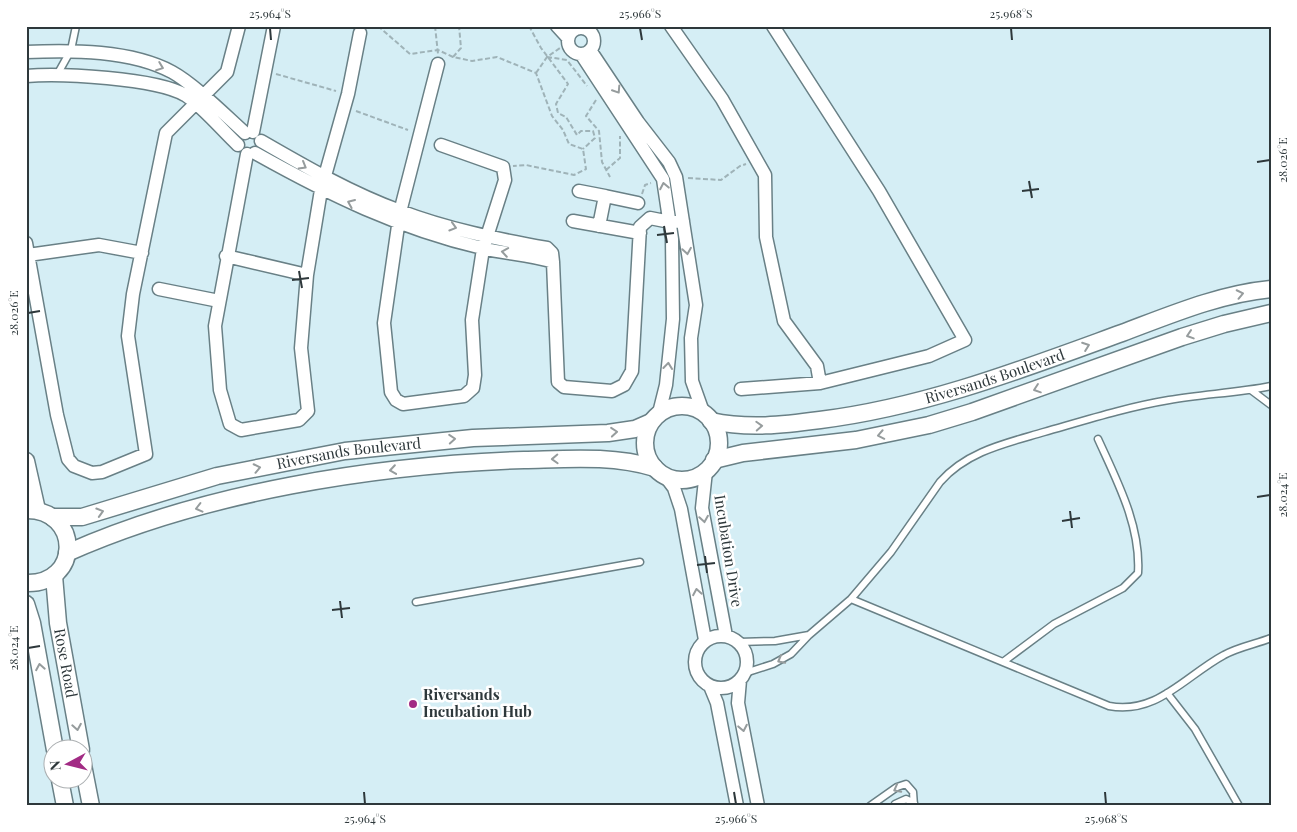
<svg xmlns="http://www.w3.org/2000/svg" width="1297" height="832" font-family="'Playfair Display',serif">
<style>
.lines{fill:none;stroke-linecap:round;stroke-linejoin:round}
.service-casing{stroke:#698086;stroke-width:9}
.minor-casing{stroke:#698086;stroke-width:15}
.tertiary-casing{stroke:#698086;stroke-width:19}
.path{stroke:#9fb3b8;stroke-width:2;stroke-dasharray:5 2.5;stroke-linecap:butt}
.service{stroke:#fff;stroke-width:6}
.minor{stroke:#fff;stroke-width:12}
.tertiary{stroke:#fff;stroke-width:16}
.oneway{stroke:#969c9d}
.ticks{fill:none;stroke:#2e383b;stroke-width:2}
.poi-dot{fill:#a22b84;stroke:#fff;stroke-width:2}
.labels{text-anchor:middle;stroke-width:5;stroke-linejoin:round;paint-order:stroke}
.street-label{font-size:15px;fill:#2e383b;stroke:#fff}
.poi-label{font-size:15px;font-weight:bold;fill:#2e383b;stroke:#fff;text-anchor:start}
.neatline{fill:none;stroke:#2e383b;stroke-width:2}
.ticks-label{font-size:12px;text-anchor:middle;fill:#2e383b}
</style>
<rect width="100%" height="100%" fill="#d5eef5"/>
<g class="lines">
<g class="service-casing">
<path id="service" d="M57,75L71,50L76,26
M1251,390L1271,405
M851,599L1109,706C1157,715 1185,676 1224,655C1238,647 1256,644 1271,638
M416,602L640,562
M739,642L775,641L809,635
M1003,662L1054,624L1123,588L1138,573C1141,526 1117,481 1098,439
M745,673L773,664L791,654L809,635L851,599L891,552L940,482C967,451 1007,443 1044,432C1086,420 1127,407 1169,400C1203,394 1237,393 1271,386
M1167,693L1195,729L1239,806
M895,804L906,799L914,803
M870,806L897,787L906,784L913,792L914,806"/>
</g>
<g class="minor-casing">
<path id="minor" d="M557,26L568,38
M671,26L722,99L765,175L766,237L784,321L817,366L820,383L929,356L965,340L879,191L773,26
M568 41a13 13 0 1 1 26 0a13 13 0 1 1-26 0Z
M590,50L638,122L669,162L676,177L696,305L691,338L692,381L703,412
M26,52C72,50 131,50 172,72C194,84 225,115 245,133
M581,54L663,179L672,239L673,319L666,385L659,413
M438,64L400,212L384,323L391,392L396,400L403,404L464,396L473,388L475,375L472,320L483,249L505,180L503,167L441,145
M26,76C60,73 156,78 185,95C201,105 223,131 238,145
M253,132L274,26
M261,141C306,167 351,193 400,211C447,229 497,239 547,248L552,253L553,262L558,382L564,387L612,391L624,385L632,371L640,227L650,218L670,222L683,221
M255,153C330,195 398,228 482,248C505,254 530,254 553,262
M247,154L215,326L220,390L230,424L241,430L299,420L308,411L301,348L307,275L321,190L348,94L360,33
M579,191L605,196L599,226
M605,196L638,203
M573,221L640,233
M26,243L57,415L68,459L74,466L92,473L102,472L146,454L128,336L133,294L166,133L227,72L239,26
M28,255L99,245L142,253
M226,256L307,275
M159,289L219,301
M741,389L820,383
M706,471L702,508L726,636
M665,476L674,488L681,509L705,640
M695 662a26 26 0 1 1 52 0a26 26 0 1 1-52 0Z
M740,680L738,703L758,806
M710,686L717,703L737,806"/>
</g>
<g class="tertiary-casing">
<g id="tertiary">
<circle cx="682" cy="443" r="37"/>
<path id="s1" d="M711,421C748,429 783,425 820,420C925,407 1023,369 1122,333C1170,315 1219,294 1271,289"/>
<path d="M714,460L743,453L856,440L929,425L972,412L1182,337L1224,324L1271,313"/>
<path d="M26,461L37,510"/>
<path d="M26,510C81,509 82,585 26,583"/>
<path id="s2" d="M52,517H82L217,476L345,451L473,438L608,433L635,429L651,422"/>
<path d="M67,553C204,492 375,465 524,460C568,459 612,455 655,468"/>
<path id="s3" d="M54,576L58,623L81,750"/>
<path d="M26,604L32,623L55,750"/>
<path d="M82,760L91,806"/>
<path d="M60,780L65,806"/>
</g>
</g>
<path class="path" d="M378,26L410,54L438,50L453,57L472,61L497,57L536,73L552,116L563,130L569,144L583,149L586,169L574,175L526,165L513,166
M435,26L438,54
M529,26L541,48L568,84L556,104L558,113L566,117L577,135L581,131H593L595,138L583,149
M453,57L461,48L459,26
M547,57L567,60L587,86
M536,73L547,57L560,48
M276,74L336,91
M596,100L586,116L599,131L602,162L610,177
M356,111L408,130
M606,170L620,158V136
M688,178L721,180L740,166L746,164
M642,194L645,185L651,183"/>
<use href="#service" class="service"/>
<use href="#minor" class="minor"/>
<use href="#tertiary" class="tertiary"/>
</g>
<defs><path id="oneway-chevron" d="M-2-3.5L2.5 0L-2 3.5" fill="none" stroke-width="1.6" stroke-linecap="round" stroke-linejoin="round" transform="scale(1.25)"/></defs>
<g class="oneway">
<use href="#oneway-chevron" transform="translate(160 67) rotate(21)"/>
<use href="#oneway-chevron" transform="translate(617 90) rotate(57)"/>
<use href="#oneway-chevron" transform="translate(303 166) rotate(30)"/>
<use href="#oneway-chevron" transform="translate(664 186) rotate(-101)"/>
<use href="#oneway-chevron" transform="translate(351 203) rotate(-157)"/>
<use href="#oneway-chevron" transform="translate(453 227) rotate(17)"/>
<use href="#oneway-chevron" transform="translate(687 251) rotate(81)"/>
<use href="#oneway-chevron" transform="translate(505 252) rotate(-171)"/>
<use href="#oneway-chevron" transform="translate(1240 294) rotate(-12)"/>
<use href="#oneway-chevron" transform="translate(1190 335) rotate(162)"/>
<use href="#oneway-chevron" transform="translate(1086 346) rotate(-20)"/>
<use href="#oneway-chevron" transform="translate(668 366) rotate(-84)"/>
<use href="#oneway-chevron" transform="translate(1037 389) rotate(161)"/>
<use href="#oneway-chevron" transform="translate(759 426) rotate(-3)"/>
<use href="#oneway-chevron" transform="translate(614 432) rotate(-5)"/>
<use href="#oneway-chevron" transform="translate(881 435) rotate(169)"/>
<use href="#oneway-chevron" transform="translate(452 439) rotate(-4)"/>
<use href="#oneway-chevron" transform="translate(555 459) rotate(178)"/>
<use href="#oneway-chevron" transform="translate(257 468) rotate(-12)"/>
<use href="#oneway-chevron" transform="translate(393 470) rotate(172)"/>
<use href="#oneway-chevron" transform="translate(199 508) rotate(166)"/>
<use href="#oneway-chevron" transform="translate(100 512) rotate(-17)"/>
<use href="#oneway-chevron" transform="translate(704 519) rotate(81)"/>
<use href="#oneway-chevron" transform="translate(697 592) rotate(-100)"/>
<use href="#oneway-chevron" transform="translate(781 660) rotate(152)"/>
<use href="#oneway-chevron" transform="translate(40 667) rotate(-100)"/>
<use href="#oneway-chevron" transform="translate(77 727) rotate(80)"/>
<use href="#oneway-chevron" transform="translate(743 728) rotate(79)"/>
<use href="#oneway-chevron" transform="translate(897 789) rotate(152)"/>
</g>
<path class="ticks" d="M270,28L271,40M640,28L642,40M1011,28L1012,40M1257,162L1270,160M1029,181L1032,198M1022,191L1039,189M664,226L667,243M657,235L674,233M299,271L302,288M292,280L309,278M28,313L40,311M1257,497L1270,495M1070,511L1072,528M1062,521L1080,518M705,556L707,573M697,565L715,563M340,601L342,618M332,610L350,608M28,648L40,646M364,792L365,804M734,792L736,804M1105,792L1106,804"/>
<circle class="poi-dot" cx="413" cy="704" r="5"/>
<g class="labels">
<g class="street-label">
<text dy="5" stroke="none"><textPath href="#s1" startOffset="290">Riversands Boulevard</textPath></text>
<text dy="5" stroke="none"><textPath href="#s2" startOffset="305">Riversands Boulevard</textPath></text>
<text transform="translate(728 551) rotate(81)" y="5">Incubation Drive</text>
<text dy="5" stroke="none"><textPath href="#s3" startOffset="88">Rose Road</textPath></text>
</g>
<g class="poi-label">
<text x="423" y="700">Riversands<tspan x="423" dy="17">Incubation Hub</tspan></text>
</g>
</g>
<rect width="1297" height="832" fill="none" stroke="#ffffff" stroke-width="55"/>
<g transform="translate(68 764) rotate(263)"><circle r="24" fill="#ffffff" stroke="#abafb1"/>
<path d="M0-4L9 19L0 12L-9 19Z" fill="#a22b84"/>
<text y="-8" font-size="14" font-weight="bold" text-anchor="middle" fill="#2e383b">N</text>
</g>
<rect x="28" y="28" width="1242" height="776" class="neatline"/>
<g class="ticks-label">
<text x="270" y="18">25.964°S</text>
<text x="640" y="18">25.966°S</text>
<text x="1011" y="18">25.968°S</text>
<text transform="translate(1283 160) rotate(-90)" y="4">28.026°E</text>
<text transform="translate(14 313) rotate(-90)" y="4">28.026°E</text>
<text transform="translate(1283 495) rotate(-90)" y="4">28.024°E</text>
<text transform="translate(14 648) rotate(-90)" y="4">28.024°E</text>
<text x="365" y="823">25.964°S</text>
<text x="736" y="823">25.966°S</text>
<text x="1106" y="823">25.968°S</text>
</g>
</svg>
